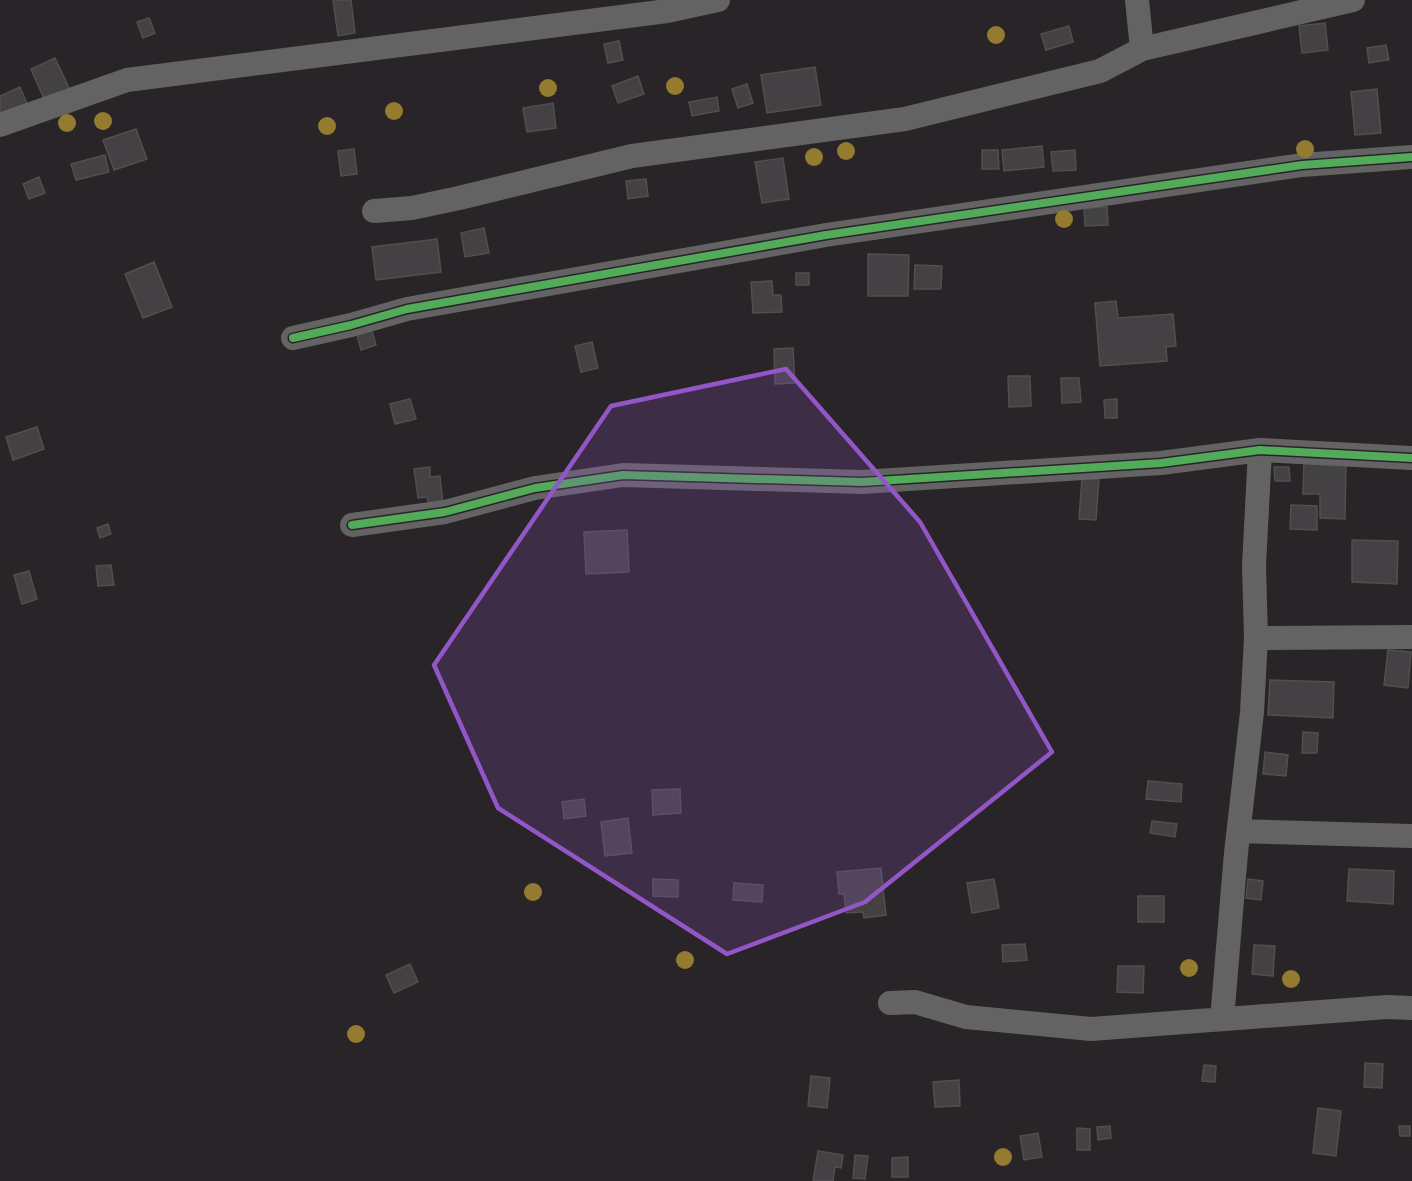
<svg xmlns="http://www.w3.org/2000/svg" width="1412" height="1181" font-family="'Source Serif 4',serif">
<style>
.building{fill:#444144;stroke:#514e50;stroke-width:1.5}
.lines{fill:none;stroke-linecap:round;stroke-linejoin:round}
.street{stroke:#646364;stroke-width:24}
.cycleway-casing{stroke:#292328;stroke-width:11}
.cycleway{stroke:#51ab58;stroke-width:8}
.tree{fill:#947b30}
.marked{fill:#9356c6;fill-opacity:0.2;stroke:#9356c6;stroke-width:4.5;stroke-linejoin:round}
</style>
<rect width="100%" height="100%" fill="#282427"/>
<path class="building" d="M333,0H351L355,33L338,36Z
M149,18L155,33L143,38L137,22Z
M1325,23L1328,50L1302,53L1299,26Z
M1069,26L1073,42L1046,50L1041,34Z
M619,41L623,60L608,63L604,44Z
M1386,45L1389,60L1369,63L1367,48Z
M55,58L71,92L46,103L31,69Z
M815,67L821,105L767,113L761,75Z
M638,76L644,94L618,103L612,86Z
M747,84L753,103L738,108L732,89Z
M20,87L29,108L3,119L0,111V96Z
M1377,89L1381,133L1355,135L1351,92Z
M717,97L719,111L692,116L689,102Z
M553,103L556,128L527,132L523,108Z
M136,129L147,159L114,170L103,140Z
M1042,146L1044,167L1004,171L1002,150Z
M354,149L357,174L341,176L338,151Z
M982,150H998L999,169H982Z
M1075,150L1076,170L1053,171L1051,152Z
M105,155L109,172L76,180L71,164Z
M783,158L789,199L762,203L755,162Z
M39,177L45,193L29,199L23,184Z
M646,179L648,196L628,199L626,181Z
M1107,207L1108,225L1085,226L1084,208Z
M484,228L489,253L465,257L461,233Z
M437,239L441,272L376,280L372,247Z
M868,254L909,255L908,296H868Z
M154,262L172,307L143,318L125,274Z
M915,265L942,266L941,289H914Z
M796,273H809V285H796Z
M772,281L773,295H781L782,312L753,313L751,282Z
M1116,301L1118,318L1173,314L1176,346L1166,347L1167,361L1100,366L1095,303Z
M370,324L376,345L361,350L355,328Z
M592,342L598,368L581,372L575,346Z
M793,348L795,383L775,384L774,349Z
M1008,376H1030L1031,406L1009,407Z
M1061,378H1079L1081,402L1062,403Z
M410,399L416,419L395,424L390,404Z
M1117,399V418H1105L1104,400Z
M37,427L44,449L13,460L6,437Z
M1304,462L1346,463L1345,519L1320,518V494H1303Z
M430,467V477L440,476L443,504L429,506L427,497L418,498L414,469Z
M1274,467H1289L1290,481H1275Z
M1082,478L1099,479L1096,520L1079,519Z
M1291,505L1317,506V530L1290,529Z
M108,524L111,534L100,538L97,528Z
M627,530L629,572L586,574L584,532Z
M1352,540L1398,541L1397,584L1352,582Z
M111,565L114,585L98,586L96,566Z
M29,571L37,599L22,604L14,575Z
M1388,650L1411,652L1408,688L1384,685Z
M1270,680L1334,682L1333,718L1268,715Z
M1303,732L1318,733L1317,753H1302Z
M1265,752L1288,755L1286,776L1263,774Z
M1148,781L1182,784L1181,802L1146,799Z
M680,789L681,813L653,815L652,790Z
M584,799L586,816L564,819L562,802Z
M628,818L632,853L605,856L601,822Z
M1152,821L1177,824L1175,837L1150,833Z
M881,868L886,915L864,918L863,912L846,913L844,894H839L837,872Z
M1349,869L1394,871L1393,904L1347,901Z
M653,879L678,880V897L653,896Z
M994,879L999,908L972,913L967,883Z
M1248,879L1263,881L1261,900L1246,898Z
M734,883L763,885L762,902L733,900Z
M1138,896H1164V922H1138Z
M1025,944L1027,960L1003,962L1002,945Z
M1254,945L1275,946L1273,976L1252,974Z
M410,964L418,982L394,993L386,975Z
M1118,966H1144L1143,993L1117,992Z
M1365,1063L1383,1064L1382,1088L1364,1087Z
M1204,1065L1216,1066L1215,1082L1202,1081Z
M811,1076L830,1078L827,1108L808,1106Z
M959,1080L960,1106L935,1107L933,1082Z
M1318,1108L1341,1111L1336,1156L1313,1153Z
M1110,1126L1111,1138L1098,1140L1097,1127Z
M1399,1126H1410V1136H1400Z
M1077,1128L1090,1129V1150H1077Z
M1038,1133L1042,1157L1024,1160L1020,1136Z
M818,1151L843,1155L841,1168L835,1167L833,1181H813Z
M855,1155L868,1156L865,1179L853,1178Z
M908,1157V1177H892V1158Z"/>
<g class="lines">
<path class="street" d="M1137,0L1142,49
M0,125L127,80L667,11L718,0
M374,211L412,208L459,198L632,156L905,119L1100,71L1142,49L1353,0
M293,338L351,325L407,309L826,235L1302,165L1412,157
M352,525L445,512L535,488L623,475L862,482L1161,463L1260,450L1412,458
M1256,638L1412,637
M1239,831L1412,836
M890,1003L915,1002L966,1017L1091,1029L1387,1007L1412,1008
M1222,1019L1236,853L1252,712L1256,638L1254,566L1260,450"/>
<g class="cycleway-casing">
<path id="cycleway" d="M293,338L351,325L407,309L826,235L1302,165L1412,157
M352,525L445,512L535,488L623,475L862,482L1161,463L1260,450L1412,458"/>
</g>
<use href="#cycleway" class="cycleway"/>
</g>
<g class="tree">
<circle cx="996" cy="35" r="9"/>
<circle cx="675" cy="86" r="9"/>
<circle cx="548" cy="88" r="9"/>
<circle cx="394" cy="111" r="9"/>
<circle cx="103" cy="121" r="9"/>
<circle cx="67" cy="123" r="9"/>
<circle cx="327" cy="126" r="9"/>
<circle cx="1305" cy="149" r="9"/>
<circle cx="846" cy="151" r="9"/>
<circle cx="814" cy="157" r="9"/>
<circle cx="1064" cy="219" r="9"/>
<circle cx="533" cy="892" r="9"/>
<circle cx="685" cy="960" r="9"/>
<circle cx="1189" cy="968" r="9"/>
<circle cx="1291" cy="979" r="9"/>
<circle cx="356" cy="1034" r="9"/>
<circle cx="1003" cy="1157" r="9"/>
</g>
<path class="marked" d="M786,369L920,522L1052,752L865,902L727,954L498,808L434,665L611,406Z"/>
</svg>
